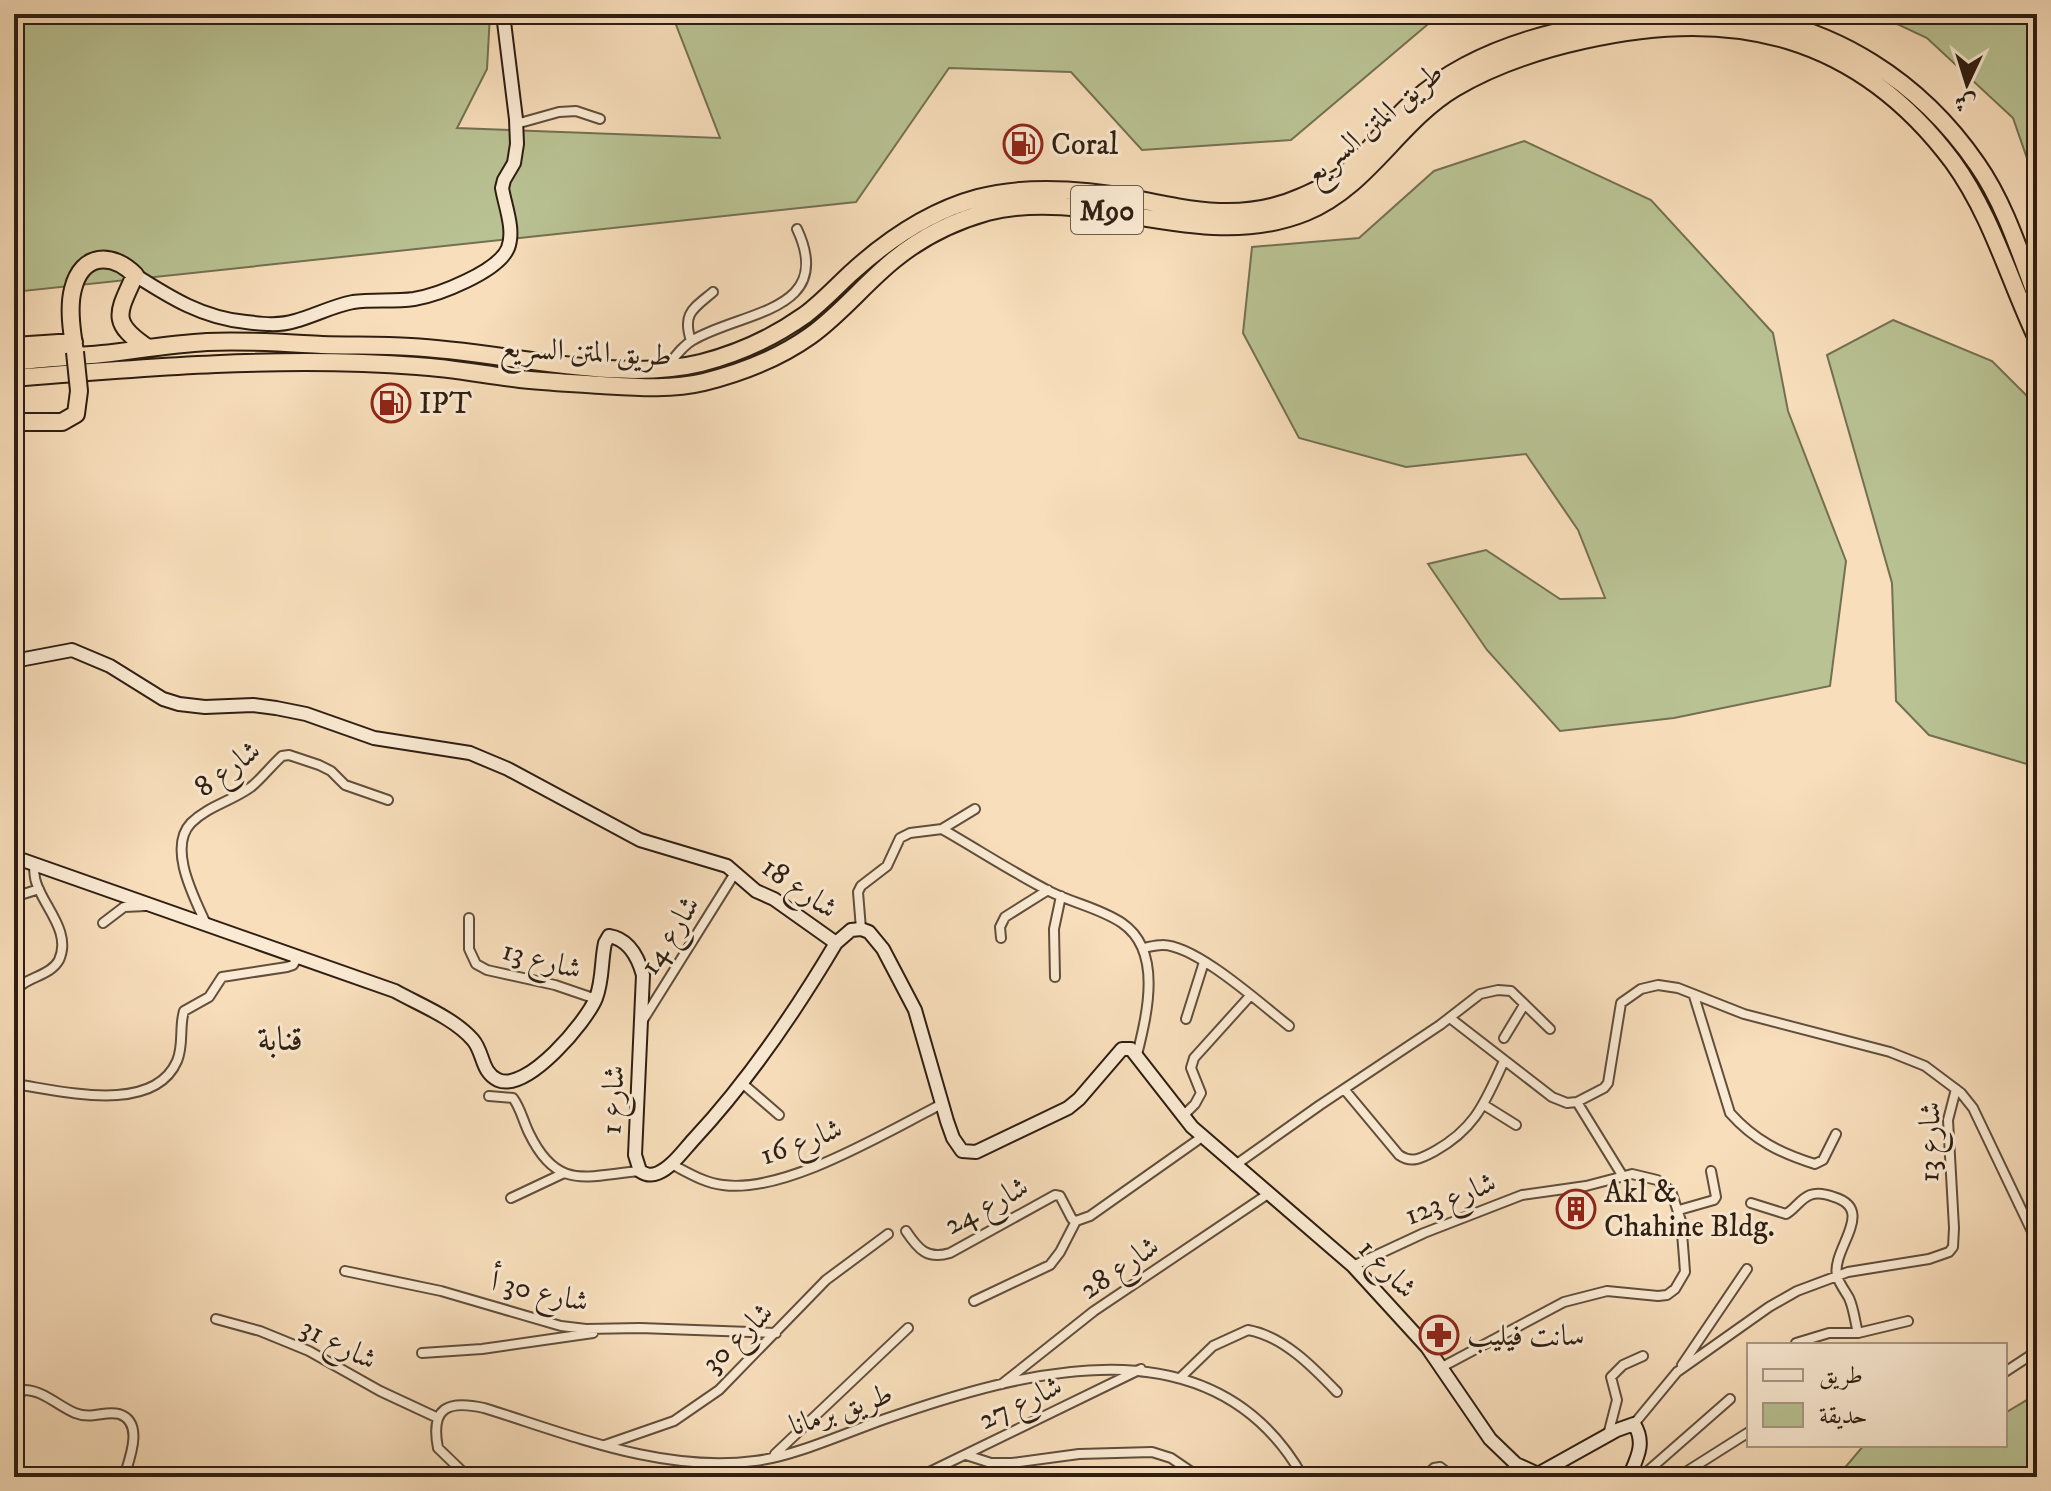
<svg xmlns="http://www.w3.org/2000/svg" width="2051" height="1491" font-family="'IM FELL DW Pica',Amiri,serif">
<style>
.green{fill:#b9c293;stroke:#747052;stroke-width:2}
.lines{fill:none;stroke-linecap:round;stroke-linejoin:round}
.street-casing{stroke:#614e3c;stroke-width:12}
.secondary-casing{stroke:#2f1e12;stroke-width:16}
.highway-casing{stroke:#2f1e12;stroke-width:20}
.street{stroke:#faead3;stroke-width:8}
.secondary{stroke:#faead3;stroke-width:12}
.highway{stroke:#f8debb;stroke-width:16}
.highway-bridge-casing{stroke:#2f1e12;stroke-width:20;stroke-linecap:butt}
.highway-bridge{stroke:#f8debb;stroke-width:16}
.labels{text-anchor:middle;stroke-width:6;stroke-linejoin:round;paint-order:stroke}
.shield{fill:#faead3;stroke:#6c5b4c;stroke-width:2}
.shield-label{font-size:28px;font-weight:bold;fill:#2f1e12}
.street-label{font-size:30px;fill:#2f1e12;stroke:#faead3}
.poi-label{font-size:30px;fill:#2f1e12;stroke:#faead3;text-anchor:start}
.quarter-label{font-size:34px;fill:#2f1e12;stroke:#faead3}
</style>
<rect width="100%" height="100%" fill="#f8debb"/>
<filter id="stains"><feTurbulence type="fractalNoise" baseFrequency=".0025" numOctaves="4"/><feColorMatrix values="0 0 0 0 .2 0 0 0 0 .09 0 0 0 0 .02 0 0 0 .5 -.17"/></filter>
<radialGradient id="worn" r=".72"><stop offset=".6" stop-color="#630" stop-opacity="0"/><stop offset="1" stop-color="#630" stop-opacity=".3"/></radialGradient>
<path class="green" d="M14,14H490L487,69L457,128L720,138L673,17L674,14H1440L1291,140L1142,150L1071,72L949,68L856,202L14,292Z
M1876,14H2037V187L2013,118L1927,38Z
M1524,141L1651,200L1773,333L1788,411L1846,561L1830,686L1674,718L1560,731L1487,650L1428,564L1486,550L1560,599L1605,598L1578,530L1526,454L1406,467L1299,438L1243,333L1252,247L1359,238L1434,171Z
M1893,320L1992,361L2037,406V767L1929,735L1896,701L1892,583L1827,355Z
M2037,1394V1477H1837L1864,1445H2005V1413Z"/>
<g class="lines">
<g class="street-casing">
<path id="street" d="M516,124L559,112L576,111L600,119
M691,341C682,313 693,309 713,292
M667,367C675,357 682,346 693,340C742,311 836,312 797,229
M942,829C977,849 1012,872 1049,891C1072,903 1100,908 1122,923C1163,951 1147,1014 1137,1055
M14,897L39,889
M469,918V949L476,964L487,970L555,985L596,999
M103,923L124,907L146,906
M206,924C195,899 167,848 191,823C208,806 232,801 251,787C262,778 271,766 282,756L289,755L319,765L331,771L345,785L388,800
M861,929L858,892L861,886L887,866L900,838L910,833L942,829L975,809
M1001,938L1000,927L1005,917L1048,890
M1143,948C1149,947 1156,945 1162,945C1195,944 1262,1005 1289,1026
M1055,977L1054,929L1061,896
M14,993C23,977 50,977 59,960C72,932 43,906 36,882C34,876 34,869 34,863
M1694,996L1730,1113C1754,1140 1780,1153 1815,1164L1823,1160L1836,1134
M1450,1018L1552,1097L1567,1103L1577,1102L1604,1088L1608,1083L1621,1003L1641,989L1658,985L1678,988L1744,1014L1890,1052L1925,1066L1961,1093L1973,1108L2037,1242
M1186,1019L1204,962
M643,1020L735,873
M1504,1038L1524,1005
M742,1083L779,1115
M14,1084C59,1090 153,1116 177,1061C184,1045 179,1027 184,1011L209,997L222,977L287,967L293,965L298,957
M1344,1089L1399,1155C1412,1164 1422,1158 1435,1151C1476,1128 1485,1102 1504,1061
M489,1096L513,1098C521,1109 523,1121 529,1133C557,1191 585,1176 640,1171
M1577,1102L1622,1175
M1484,1105L1516,1125
M1182,1117L1195,1104L1201,1093L1191,1068L1194,1058L1250,996
M671,1164C687,1172 704,1183 723,1185C785,1194 886,1132 942,1104
M1234,1166L1320,1105L1440,1025L1480,994L1498,990L1511,991L1550,1029
M511,1198L562,1174
M1751,1203L1786,1214C1795,1209 1800,1199 1810,1195C1818,1192 1826,1194 1834,1197C1877,1210 1831,1249 1837,1276C1839,1283 1845,1291 1849,1298C1854,1309 1855,1322 1858,1333
M1679,1210L1714,1200L1716,1197L1711,1171
M906,1231C918,1249 927,1260 950,1253L1055,1195L1060,1196L1072,1219L1076,1221L1090,1216L1202,1137
M1353,1266L1424,1233L1522,1195L1586,1186L1632,1174L1657,1180L1671,1191L1681,1221L1684,1258L1685,1272L1675,1289L1667,1295L1658,1296L1607,1291L1564,1302L1442,1367
M345,1271L441,1291L561,1326L586,1329L640,1328L776,1333
M974,1301L1050,1265L1060,1252L1076,1221
M216,1319L260,1331L309,1351L380,1391L438,1418
M1796,1343L1829,1333H1858L1908,1321
M422,1353L482,1349L593,1333
M1682,1365L1747,1269
M2005,1372L2037,1351
M1180,1378L1213,1346L1248,1330C1283,1336 1313,1367 1337,1392
M1002,1384L1094,1311L1268,1194
M14,1398L24,1390C43,1390 58,1406 75,1413C92,1420 105,1410 119,1414C145,1422 129,1460 124,1477
M1634,1424L1677,1372L1769,1307L1797,1291L1848,1272L1929,1259L1949,1252L1953,1247L1954,1228L1948,1120L1956,1089
M1608,1435L1617,1400L1611,1377L1623,1365L1643,1356
M605,1445L674,1421L719,1390L826,1280L888,1234
M775,1454L908,1328
M966,1455L991,1463H1012L1079,1454L1152,1452L1171,1458L1199,1477
M14,1471L19,1477
M468,1477L438,1448C430,1407 448,1400 484,1408C571,1435 662,1473 755,1461C792,1457 846,1433 882,1420C1023,1371 1212,1316 1303,1477
M521,1477L526,1472
M919,1477L1141,1369
M1425,1477L1434,1468L1440,1467L1453,1477
M1507,1477L1516,1464
M1641,1477L1730,1399
M1678,1477L1749,1432"/>
</g>
<g class="secondary-casing">
<path id="secondary" d="M135,275C171,298 203,318 246,322C262,324 279,326 295,321C314,316 332,306 353,302C373,299 393,302 414,299C438,295 498,272 508,248C515,230 505,206 502,188L504,180L514,163L517,144L516,119L503,14
M14,661L72,650L110,666L163,699L179,704L205,707L253,705L276,708L306,714L374,738L470,753L508,769L640,840L727,866L756,891L774,899L836,943
M14,857L395,991C420,1005 454,1018 473,1040C484,1053 481,1072 498,1080C527,1093 587,1021 596,998C603,980 601,961 605,943L609,936C629,939 638,957 643,975L635,1155L640,1171C646,1175 651,1176 658,1173C672,1167 683,1151 694,1139C748,1081 795,1012 836,943L851,930L861,929L869,932L883,949L915,1010L947,1121L953,1138L962,1151L976,1152L1068,1108L1079,1099L1122,1049H1131L1192,1127L1353,1266L1427,1347L1490,1439L1516,1464L1538,1474L1617,1430L1634,1424C1646,1443 1637,1458 1629,1477"/>
</g>
<g class="highway-casing">
<path id="highway" d="M1735,14C1835,27 1920,81 1977,164C2005,204 2020,253 2037,298
M14,346L74,342
M75,352C72,333 68,308 73,289C82,253 112,252 135,275C118,313 109,322 148,348
M14,362C43,358 73,357 102,354C137,350 172,344 207,342C246,340 284,343 322,345C352,346 381,345 411,347C500,351 615,384 701,363C736,354 774,337 805,315C821,303 835,288 850,274C887,240 930,211 978,198C1027,185 1087,190 1136,199C1193,211 1245,222 1301,197C1316,190 1334,183 1347,172C1371,150 1389,122 1414,101C1481,42 1574,25 1660,14
M14,378C148,367 283,356 417,366C452,368 486,375 520,379C547,382 574,383 601,385C635,387 671,390 704,382C740,373 779,358 810,336C841,314 865,283 895,259C922,237 955,221 987,212C1095,185 1200,255 1306,212C1369,186 1398,122 1455,88C1495,64 1539,50 1584,40C1734,6 1858,35 1953,162C1992,216 2009,280 2037,339"/>
</g>
<use href="#street" class="street"/>
<use href="#secondary" class="secondary"/>
<use href="#highway" class="highway"/>
<g class="highway-bridge-casing">
<path id="highway-bridge" d="M14,422H62L76,414L79,391L75,352"/>
</g>
<use href="#highway-bridge" class="highway-bridge"/>
</g>
<defs>
<g id="fuel-ring" transform="scale(2)"><circle r="9.5" fill="#faead3" stroke="#8f2418" stroke-width="1.5"/><path d="M-5.5-6h7V0h2V4h1.3V-2.5L3-4.5l.8-.8L6-3V5H2.5V1h-1V6h-7ZM-4.2-4.7v3.2H.2V-4.7Z" fill="#8f2418"/></g>
<g id="building-ring" transform="scale(2)"><circle r="9.5" fill="#faead3" stroke="#8f2418" stroke-width="1.5"/><path d="M-4-6H4V6H1V3H-1V6H-4ZM-2.5-4.3h1.7v1.8h-1.7ZM.8-4.3h1.7v1.8H.8ZM-2.5-1h1.7V.8h-1.7ZM.8-1h1.7V.8H.8Z" fill="#8f2418"/></g>
<g id="pharmacy-ring" transform="scale(2)"><circle r="9.5" fill="#faead3" stroke="#8f2418" stroke-width="1.5"/><path d="M-2-6h4v4h4v4h-4v4h-4v-4h-4v-4h4Z" fill="#8f2418"/></g>
</defs>
<g fill-rule="evenodd">
<use href="#fuel-ring" x="1023" y="144"/>
<use href="#fuel-ring" x="391" y="403"/>
<use href="#building-ring" x="1576" y="1209"/>
<use href="#pharmacy-ring" x="1439" y="1335"/>
</g>
<g class="labels">
<rect class="shield" x="1071" y="186" width="72" height="48" rx="6"/>
<g class="shield-label">
<text x="1107" y="220">M90</text>
</g>
<g class="street-label">
<text transform="translate(1373 123) rotate(-40)" y="10">طريق المتن السريع</text>
<text transform="translate(586 351) rotate(3)" y="10">طريق المتن السريع</text>
<text transform="translate(227 768) rotate(-36)" y="10">شارع 8</text>
<text transform="translate(800 887) rotate(35)" y="10">شارع 18</text>
<text transform="translate(669 935) rotate(-58)" y="10">شارع 14</text>
<text transform="translate(542 959) rotate(15)" y="10">شارع 13</text>
<text transform="translate(612 1100) rotate(-87)" y="10">شارع 1</text>
<text transform="translate(801 1141) rotate(-20)" y="10">شارع 16</text>
<text transform="translate(1929 1142) rotate(-89)" y="10">شارع 13</text>
<text transform="translate(1450 1198) rotate(-22)" y="10">شارع 123</text>
<text transform="translate(986 1205) rotate(-28)" y="10">شارع 24</text>
<text transform="translate(1119 1267) rotate(-34)" y="10">شارع 28</text>
<text transform="translate(1388 1268) rotate(46)" y="10">شارع 1</text>
<text transform="translate(540 1291) rotate(13)" y="10">شارع 30 أ</text>
<text transform="translate(737 1337) rotate(-44)" y="10">شارع 30</text>
<text transform="translate(339 1343) rotate(27)" y="10">شارع 31</text>
<text transform="translate(1020 1402) rotate(-25)" y="10">شارع 27</text>
<text transform="translate(841 1409) rotate(-19)" y="10">طريق برمانا</text>
</g>
<g class="poi-label">
<text x="1051" y="154">Coral</text>
<text x="419" y="413">IPT</text>
<text x="1604" y="1202">Akl &amp;<tspan x="1604" dy="34">Chahine Bldg.</tspan></text>
<text x="1467" y="1345">سانت فيليب</text>
</g>
<g class="quarter-label">
<text x="280" y="1050">قنابة</text>
</g>
</g>
<rect width="2051" height="1491" fill="none" stroke="#f8debb" stroke-width="48"/>
<rect x="16" y="16" width="2019" height="1459" fill="none" stroke="#2f1e12" stroke-width="4"/>
<rect x="24" y="24" width="2003" height="1443" fill="none" stroke="#2f1e12" stroke-width="2"/>
<rect x="1747" y="1343" width="260" height="104" fill="#faead3" stroke="#a99886" stroke-width="2"/>
<rect x="1763" y="1369" width="40" height="12" fill="#faead3" stroke="#a99886" stroke-width="2"/>
<text x="1819" y="1383" font-size="24" fill="#2f1e12">طريق</text>
<rect x="1763" y="1403" width="40" height="24" fill="#b9c293" stroke="#a99886" stroke-width="2"/>
<text x="1819" y="1423" font-size="24" fill="#2f1e12">حديقة</text>
<g transform="translate(1967 84) rotate(184)" stroke="#faead3" stroke-width="6" paint-order="stroke">
<path d="M0-6L14 30L0 20L-14 30Z" fill="#2f1e12"/>
<text y="-12" font-size="22" font-weight="bold" text-anchor="middle" fill="#2f1e12">ش</text>
</g>
<rect width="100%" height="100%" filter="url(#stains)"/>
<rect width="100%" height="100%" fill="url(#worn)"/>
</svg>
